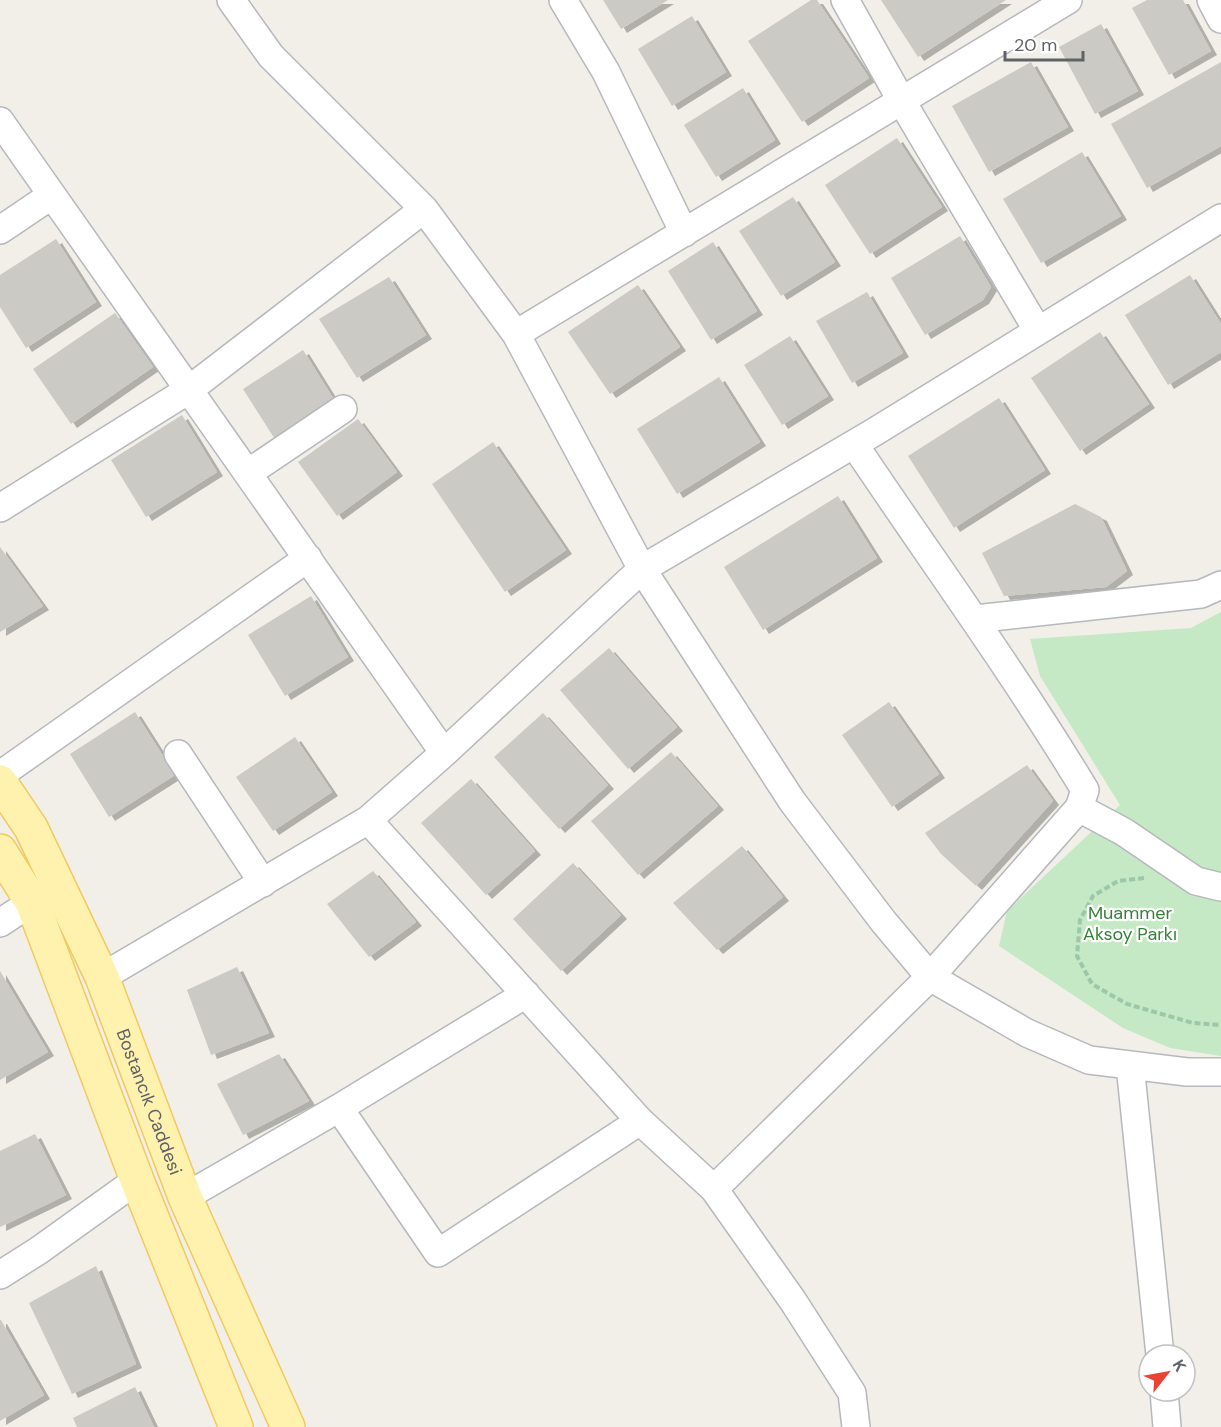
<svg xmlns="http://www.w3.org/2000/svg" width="1221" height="1427" font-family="'DM Sans',sans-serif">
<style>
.green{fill:#c5e8c5}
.building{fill:#cccac5;filter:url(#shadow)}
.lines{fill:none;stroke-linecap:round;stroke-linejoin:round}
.minor-casing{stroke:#b5b8bc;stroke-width:30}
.major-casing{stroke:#f2c960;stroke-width:36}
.path{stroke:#9cc7a9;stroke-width:4;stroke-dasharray:6 3;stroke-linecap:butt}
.minor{stroke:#fff;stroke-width:27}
.major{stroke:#fff2af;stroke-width:33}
.labels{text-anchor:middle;stroke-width:4.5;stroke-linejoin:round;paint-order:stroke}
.park-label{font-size:18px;fill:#348238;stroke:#fff}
.street-label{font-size:18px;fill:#5f6368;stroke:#fff}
</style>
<defs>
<filter id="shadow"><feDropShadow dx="6" dy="4" stdDeviation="0" flood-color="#0004"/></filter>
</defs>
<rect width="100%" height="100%" fill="#f1efe8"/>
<path class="green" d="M1221,612V1056L1170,1048L1123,1028L999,946L1007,911L1120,805L1040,676L1030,639L1191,628Z"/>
<path class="building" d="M603,0H668L621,29Z
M811,0H817L869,78L802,122L748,41Z
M881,0H1006L918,57Z
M1147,0H1183L1211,51L1169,75L1132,8Z
M692,16L726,72L672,106L638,49Z
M1101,24L1138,91L1095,114L1059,47Z
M1031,62L1068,127L989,172L952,106Z
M1221,62V146L1147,188L1111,124Z
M743,88L775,140L716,177L684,125Z
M897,138L942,207L870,254L825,185Z
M1082,152L1121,216L1041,263L1003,199Z
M793,197L835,262L781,296L739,231Z
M960,236L991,287L983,300L925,335L891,278Z
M56,239L96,302L26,348L0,307V275Z
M713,242L757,311L711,340L668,271Z
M1190,275L1221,324V352L1168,385L1125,315Z
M389,277L426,335L357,378L319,319Z
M638,285L680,347L610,394L568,332Z
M867,292L903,353L852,383L816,321Z
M115,313L153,367L71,424L33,369Z
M1100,332L1149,404L1080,451L1031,378Z
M790,336L828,396L782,425L744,365Z
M303,350L336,403L276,441L243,389Z
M719,377L760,442L677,494L637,429Z
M999,398L1045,470L954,528L908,456Z
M182,415L217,472L146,517L111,460Z
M358,419L397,472L337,516L298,462Z
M493,442L566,550L505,592L432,484Z
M838,496L877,558L763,630L724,567Z
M1075,504L1101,517L1127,571L1106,587L1004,596L982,553Z
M0,547L43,606L0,632Z
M311,596L348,657L285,696L248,635Z
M609,648L677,727L628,769L560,690Z
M889,702L939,774L892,807L842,735Z
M135,712L175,775L109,817L70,754Z
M543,713L608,785L559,829L494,757Z
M295,737L332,792L273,831L236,777Z
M671,752L718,806L638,875L591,821Z
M1027,765L1053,801L976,886L941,854L925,833Z
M471,779L535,851L486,895L421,823Z
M742,846L783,897L717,950L673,903Z
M573,863L621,915L561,971L513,919Z
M373,871L416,922L369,957L327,904Z
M237,967L269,1033L211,1055L187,990Z
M0,971L48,1052L0,1080Z
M279,1054L309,1101L243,1135L217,1084Z
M35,1134L66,1195L0,1227V1151Z
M96,1266L136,1364L72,1394L29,1303Z
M0,1320H1L44,1395L0,1421Z
M135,1387L154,1427H77L73,1418Z"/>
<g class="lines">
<g class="minor-casing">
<path id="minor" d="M231,0L271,56L424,209L516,334L642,569L792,801L883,921L930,977L1027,1033L1089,1060L1187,1072H1221
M563,0L606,72L684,233
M845,0L901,100L1038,331
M1211,0L1221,19
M0,121L444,753
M0,230L52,195
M516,334L1068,0
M248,473L343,409
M0,508L190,389L424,209
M975,619L1201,594L1221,585
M178,754L263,883
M0,775L308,558
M1079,808L1124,832L1196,881L1221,887
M368,820L640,1121L714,1189L930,977L1079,808L1085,790C1013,671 931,559 854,444
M0,923L32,902
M102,977L368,820L444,753L642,569L876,431L1221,218
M1130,1065L1160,1355
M339,1108L438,1253L640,1121
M714,1189L793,1301L852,1393L856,1427
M185,1197L339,1108L526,994
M0,1275L38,1251L137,1180
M1164,1391L1167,1427"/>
</g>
<g class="major-casing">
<g id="major">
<path id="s1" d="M0,782L31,828L102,977L185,1197L288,1427"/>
<path d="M0,851L32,902L137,1180L236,1427"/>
</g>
</g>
<path class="path" d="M1144,878L1118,881L1093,896L1080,920L1077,956L1092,984L1127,1004L1193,1023L1221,1025"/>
<use href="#minor" class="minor"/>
<use href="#major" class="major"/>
</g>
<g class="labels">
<g class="park-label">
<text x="1130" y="919">Muammer<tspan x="1130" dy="21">Aksoy Parkı</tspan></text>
</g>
<g class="street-label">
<text dy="6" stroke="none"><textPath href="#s1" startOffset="354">Bostancık Caddesi</textPath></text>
</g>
</g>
<g transform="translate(1167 1373) rotate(59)"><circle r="28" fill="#ffffff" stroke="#bfc1c3" stroke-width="1.5"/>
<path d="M0-4.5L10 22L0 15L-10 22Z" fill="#ea4335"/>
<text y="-9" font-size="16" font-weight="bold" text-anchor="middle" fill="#5f6368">K</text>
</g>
<path d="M1005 51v9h78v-9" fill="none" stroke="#5f6368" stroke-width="3"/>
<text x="1014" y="51" font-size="18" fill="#5f6368" stroke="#ffffff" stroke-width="4.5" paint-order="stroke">20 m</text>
</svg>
